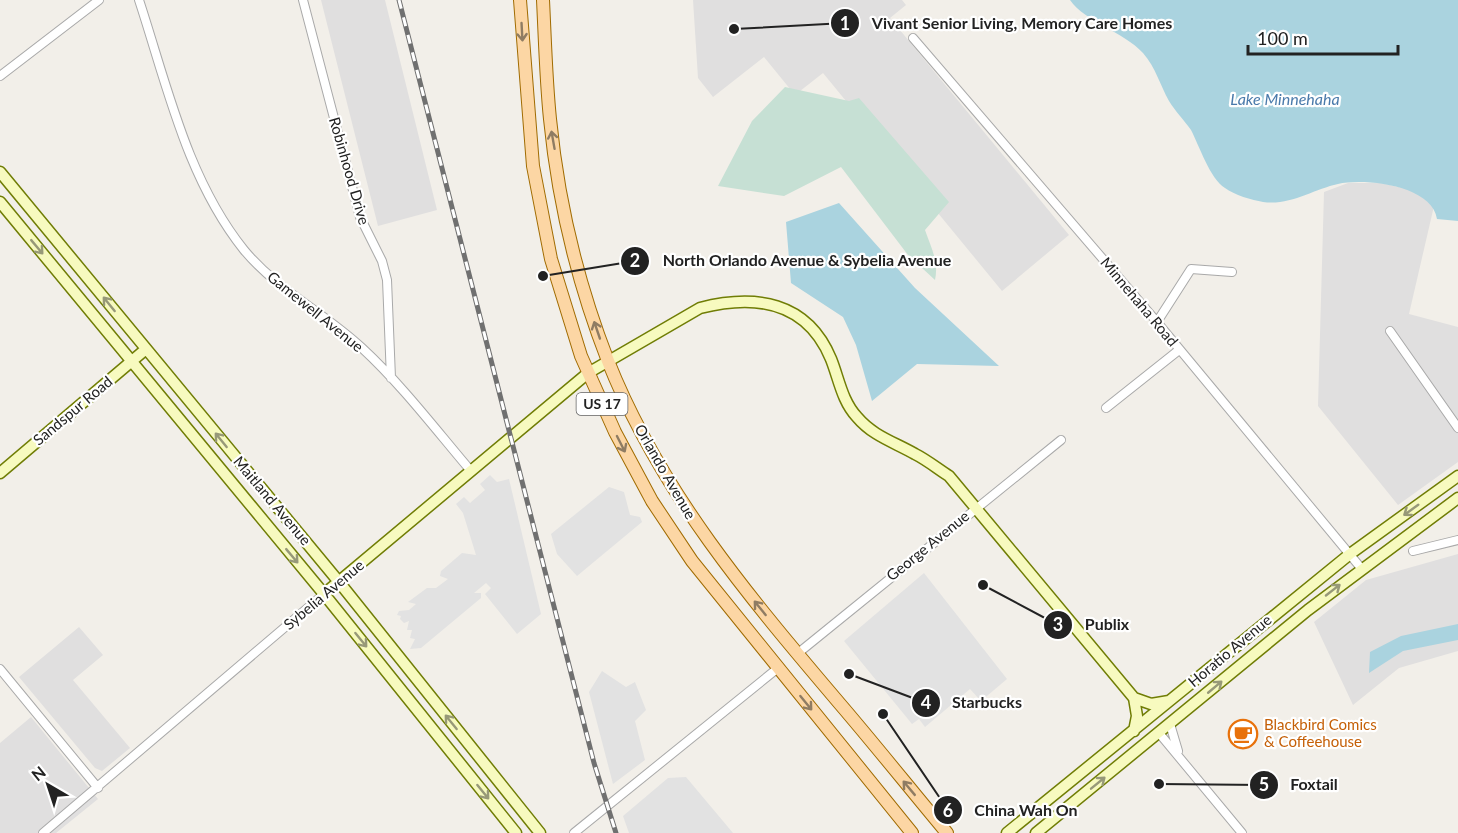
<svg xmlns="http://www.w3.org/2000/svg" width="1458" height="833" font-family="Lato,sans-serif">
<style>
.residential{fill:#e0dfdf}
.wetland{fill:#c6e0d4}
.parking{fill:#e2e2e2}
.water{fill:#aad3df}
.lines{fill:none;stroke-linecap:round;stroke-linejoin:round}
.street-casing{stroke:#a9a9a9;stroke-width:10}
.secondary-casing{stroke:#707d05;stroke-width:13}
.primary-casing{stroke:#a06b00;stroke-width:14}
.street{stroke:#fff;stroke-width:8}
.secondary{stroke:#f7fabf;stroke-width:10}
.primary{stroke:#fcd6a4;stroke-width:12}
.rail-casing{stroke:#707070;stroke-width:5}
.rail{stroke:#fff;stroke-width:3;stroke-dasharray:9;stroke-linecap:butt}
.oneway{stroke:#8f7c63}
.oneway2{stroke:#979978}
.labels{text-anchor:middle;stroke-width:4.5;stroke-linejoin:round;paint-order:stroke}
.shield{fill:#fff;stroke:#646464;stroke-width:1.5}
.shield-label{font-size:14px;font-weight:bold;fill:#222}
.street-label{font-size:15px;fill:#222;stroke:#fff}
.food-label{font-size:15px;fill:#c56008;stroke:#fff;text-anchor:start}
.water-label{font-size:16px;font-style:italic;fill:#4a7aab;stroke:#fff}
.leader{fill:none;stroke:#222;stroke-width:2}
.callout-dot{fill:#222;stroke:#fff;stroke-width:2}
.mark-label{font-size:18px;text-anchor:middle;font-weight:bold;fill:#fff}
.callout-label{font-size:16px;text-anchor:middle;font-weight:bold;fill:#222;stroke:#fff;stroke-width:4.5;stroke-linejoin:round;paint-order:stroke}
</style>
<rect width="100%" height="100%" fill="#f2efe9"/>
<path class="residential" d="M321,0H385L437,210L378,226Z
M693,0H902L906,5L890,18L1069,235L1002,291L823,73L795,95L764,57L713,97L698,78Z
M1348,183H1380L1412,190L1434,206L1409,314L1458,327V462L1398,505L1318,406L1324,192Z
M1458,554V651L1399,668L1353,705L1314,622L1366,580Z
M79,627L103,655L73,680L130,748L102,771L95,768L19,677Z
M31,717L98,799L56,833H0V743Z"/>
<path class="wetland" d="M785,87L849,101L859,98L949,202L925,230C931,247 939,262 935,280L908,255L841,167L784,196L718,186L752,121Z"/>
<path class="parking" d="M490,475L497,482L509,479L541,614L517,634L485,594L491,588L486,583L474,593H481V598L421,648L410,649L415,639L410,638L412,630H407L409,621L404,623L400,619L401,616L397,615L399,611L409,610L416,604L408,602L427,588H436L448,579L440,576L441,571L462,553L476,555L463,513L456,504L464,497L470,503L485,490L480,484Z
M609,487L624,492L630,515L640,517L642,522L577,576L557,554L551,534Z
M924,573L1007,679L981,701L970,689L925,727L919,719L912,724L844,641Z
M602,671L626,687L635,682L646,710L635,721L645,760L613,784L589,692Z
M686,777L733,833H629L623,816L668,778Z"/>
<path class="water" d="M1070,0H1458V221L1437,219C1432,185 1364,178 1338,184C1314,189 1290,206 1263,202C1252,200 1234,195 1225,188C1210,179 1199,145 1191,130C1184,120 1175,111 1169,101C1160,85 1156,68 1143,53C1124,32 1085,22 1070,0Z
M839,203L915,288L999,366L917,364L872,401L856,345L843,317L791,283L786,222Z
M1458,624V640L1403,651L1369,673L1370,652L1401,636Z"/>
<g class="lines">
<g class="street-casing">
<path id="street" d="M139,0C167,85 187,179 244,250C278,291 325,313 362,348C402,385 436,430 471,471
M303,0L360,217L382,261L387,280L391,378
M913,38L1157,322L1361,568
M0,76L99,0
M1157,322L1191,269L1232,272
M1390,331L1458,428
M1106,408L1179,350
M1413,551L1458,540
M797,654L1061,440
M0,669L98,788
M1170,724L1178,751
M1159,733L1242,833
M43,833L324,594
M574,833L778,668"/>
</g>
<g class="secondary-casing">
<path id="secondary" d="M0,172L339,582L540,833
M0,202L324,594L516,833
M0,473L146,349
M324,594L588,373L700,308C755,294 807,301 831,359C839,379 842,401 857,417C873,436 894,442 915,454C927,460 938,469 949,476L1134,698L1151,704L1169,701
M1134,731L1137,716L1134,698
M1007,833L1350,554L1458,476
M1036,833L1308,610L1458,498"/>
</g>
<g class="primary-casing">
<path id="primary" d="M520,0L533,166L551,259L581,356L615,432L652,501L692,561L912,833
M543,0C545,40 546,80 550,119C558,201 578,284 608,361C660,492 750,598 840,704C876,746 911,790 947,833"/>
</g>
<use href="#street" class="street"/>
<use href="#secondary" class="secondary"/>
<use href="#primary" class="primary"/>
<g class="rail-casing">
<path id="rail" d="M399,0L594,763L616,833"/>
</g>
<use href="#rail" class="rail"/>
</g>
<defs><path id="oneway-shaft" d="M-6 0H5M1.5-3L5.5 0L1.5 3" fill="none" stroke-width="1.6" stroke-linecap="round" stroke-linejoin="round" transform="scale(1.5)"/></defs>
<g class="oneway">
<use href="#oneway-shaft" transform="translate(522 32) rotate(87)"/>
<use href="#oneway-shaft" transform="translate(553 140) rotate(-100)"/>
<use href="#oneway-shaft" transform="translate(597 330) rotate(-109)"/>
<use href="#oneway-shaft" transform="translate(621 444) rotate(63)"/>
<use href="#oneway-shaft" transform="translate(760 608) rotate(-129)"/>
<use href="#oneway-shaft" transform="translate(806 703) rotate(51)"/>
<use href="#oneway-shaft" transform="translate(909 788) rotate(-130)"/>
</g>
<g class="oneway2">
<use href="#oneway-shaft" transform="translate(37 247) rotate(50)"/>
<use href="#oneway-shaft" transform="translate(109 304) rotate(-129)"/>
<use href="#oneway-shaft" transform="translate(221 440) rotate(-129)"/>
<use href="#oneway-shaft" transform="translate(1411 510) rotate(144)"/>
<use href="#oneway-shaft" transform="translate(292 556) rotate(50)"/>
<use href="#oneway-shaft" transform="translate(1333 590) rotate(-38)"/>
<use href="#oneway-shaft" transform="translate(361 640) rotate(51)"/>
<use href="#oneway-shaft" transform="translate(1215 687) rotate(-40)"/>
<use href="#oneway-shaft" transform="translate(451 722) rotate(-129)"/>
<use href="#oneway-shaft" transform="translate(1098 783) rotate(-39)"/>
<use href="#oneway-shaft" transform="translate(483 792) rotate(51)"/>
</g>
<defs>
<g id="cafe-ring" transform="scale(1.5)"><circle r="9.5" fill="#fff" stroke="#e8710a" stroke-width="1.5"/><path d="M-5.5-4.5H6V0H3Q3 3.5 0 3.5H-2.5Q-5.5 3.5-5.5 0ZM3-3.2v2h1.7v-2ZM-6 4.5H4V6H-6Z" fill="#e8710a"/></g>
</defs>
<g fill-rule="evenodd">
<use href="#cafe-ring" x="1243" y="734"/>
</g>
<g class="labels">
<rect class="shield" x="576.5" y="393" width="51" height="22" rx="4.5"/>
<g class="shield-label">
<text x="602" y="409">US 17</text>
</g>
<g class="street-label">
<text transform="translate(349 171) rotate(74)" y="5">Robinhood Drive</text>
<text transform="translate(1139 302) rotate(50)" y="5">Minnehaha Road</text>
<text transform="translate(315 312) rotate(39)" y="5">Gamewell Avenue</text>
<text transform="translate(73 411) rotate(-40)" y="5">Sandspur Road</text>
<text transform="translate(665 472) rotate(60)" y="5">Orlando Avenue</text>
<text transform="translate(272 501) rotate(50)" y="5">Maitland Avenue</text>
<text transform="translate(928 546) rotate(-39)" y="5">George Avenue</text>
<text transform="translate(324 595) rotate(-40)" y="5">Sybelia Avenue</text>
<text transform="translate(1230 651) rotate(-40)" y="5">Horatio Avenue</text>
</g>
<g class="food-label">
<text x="1264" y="730">Blackbird Comics<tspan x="1264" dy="17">&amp; Coffeehouse</tspan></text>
</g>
<g class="water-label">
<text x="1285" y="105">Lake Minnehaha</text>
</g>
</g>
<path class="leader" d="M734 29L845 23M543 276L635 261M983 585L1058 625M849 674L926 703M1159 784L1264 785M883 714L948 810"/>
<g class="callout-dot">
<circle cx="734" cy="29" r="6"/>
<circle cx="543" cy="276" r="6"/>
<circle cx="983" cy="585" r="6"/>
<circle cx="849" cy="674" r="6"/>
<circle cx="1159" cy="784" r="6"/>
<circle cx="883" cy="714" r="6"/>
<circle cx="845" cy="23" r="15"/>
<circle cx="635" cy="261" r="15"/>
<circle cx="1058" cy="625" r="15"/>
<circle cx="926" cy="703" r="15"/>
<circle cx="1264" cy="785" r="15"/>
<circle cx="948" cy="810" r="15"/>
</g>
<g class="mark-label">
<text x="845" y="30">1</text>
<text x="635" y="267">2</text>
<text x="1058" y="631">3</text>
<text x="926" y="709">4</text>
<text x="1264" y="791">5</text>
<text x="948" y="817">6</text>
</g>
<g class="callout-label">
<text x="1022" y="29">Vivant Senior Living, Memory Care Homes</text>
<text x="807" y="266">North Orlando Avenue &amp; Sybelia Avenue</text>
<text x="1107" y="630">Publix</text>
<text x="987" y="708">Starbucks</text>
<text x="1314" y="790">Foxtail</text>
<text x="1026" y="816">China Wah On</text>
</g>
<g transform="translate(48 785) rotate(321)" stroke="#ffffff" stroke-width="4.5" paint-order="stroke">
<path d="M0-4.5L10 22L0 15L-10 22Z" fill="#222222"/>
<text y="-9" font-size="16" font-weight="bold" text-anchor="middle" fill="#222222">N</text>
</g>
<path d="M1248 45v9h150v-9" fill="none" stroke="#222222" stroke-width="3"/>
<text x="1257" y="45" font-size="18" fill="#222222" stroke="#ffffff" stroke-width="4.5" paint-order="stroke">100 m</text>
</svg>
